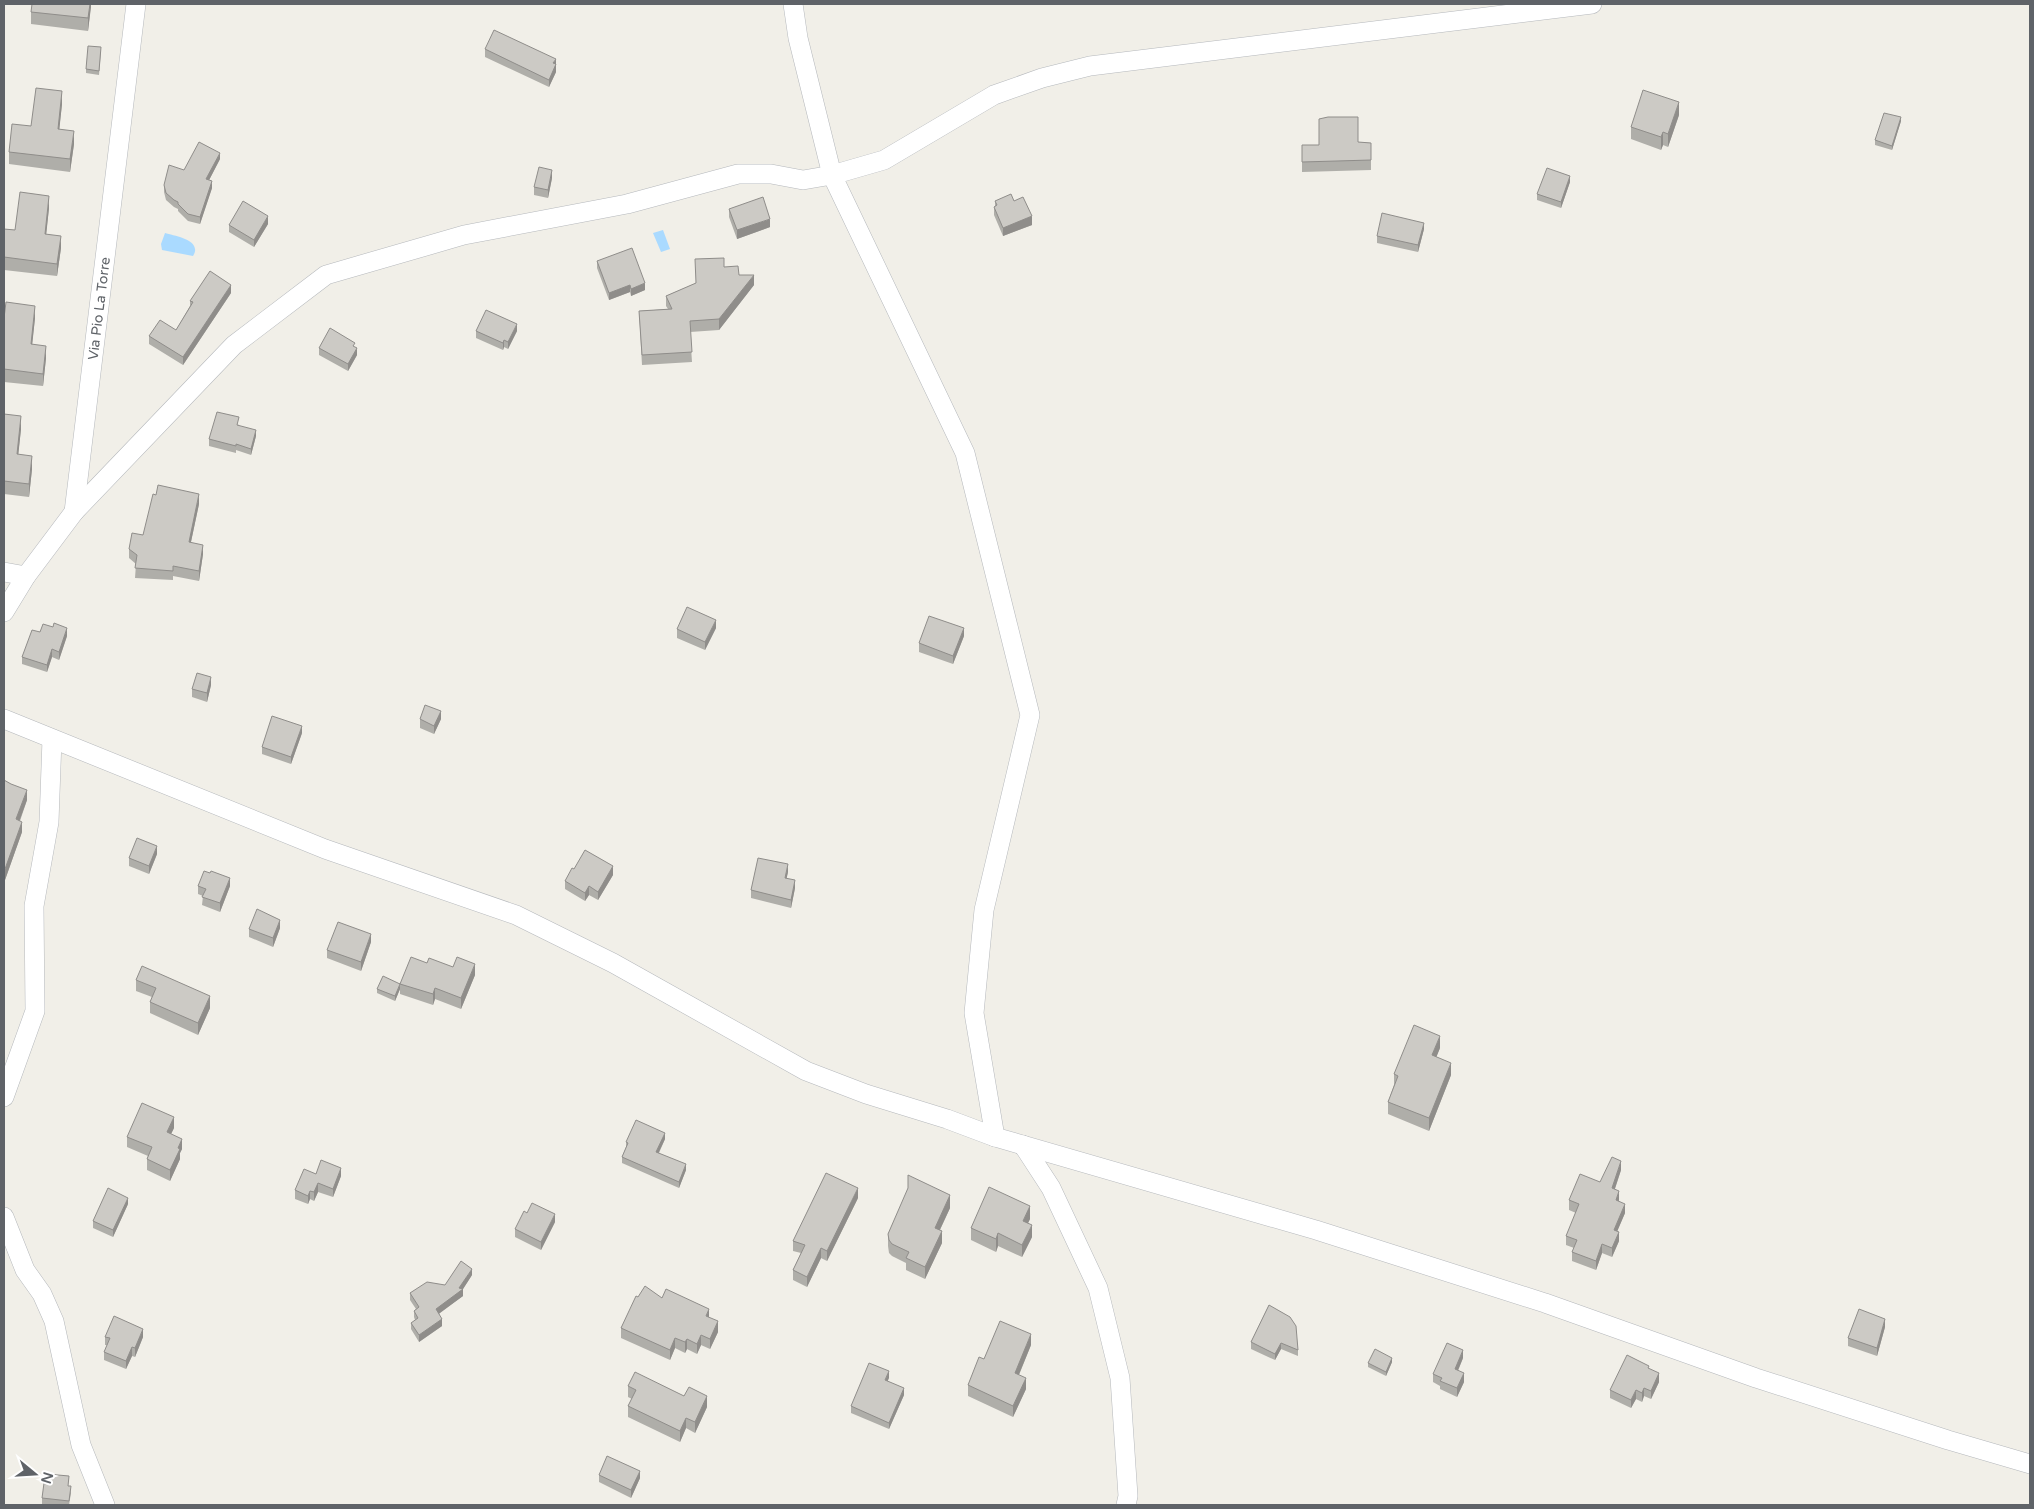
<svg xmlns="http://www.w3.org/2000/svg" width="2034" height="1509" font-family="'Varela Round',sans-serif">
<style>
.water{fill:#aadaff}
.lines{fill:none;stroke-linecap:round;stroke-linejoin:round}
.minor-casing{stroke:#b5b8bc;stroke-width:20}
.minor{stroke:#fff;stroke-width:19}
.wall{fill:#afaea9}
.shaded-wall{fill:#8f8d8a}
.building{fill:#cccac5;stroke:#8f8d8a}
.labels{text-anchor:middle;stroke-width:4;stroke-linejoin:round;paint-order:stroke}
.street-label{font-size:14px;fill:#5f6368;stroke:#fff}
</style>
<rect width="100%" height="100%" fill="#f1efe8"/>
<path class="water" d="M663,230L670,249L661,252L653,233Z
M165,233C175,236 203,240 193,256L162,250L161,244Z"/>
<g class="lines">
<g class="minor-casing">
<g id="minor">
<path d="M793,4L798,38L832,175L965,453L1030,715L984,910L974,1013L995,1137L1316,1230L1545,1303L1756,1378L1948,1440L2030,1464"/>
<path id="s1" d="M74,512L136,4"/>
<path d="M4,572L26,576"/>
<path d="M4,612L26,576L74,512L234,345L326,275L464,235L627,204L738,174H771L803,180L832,175L884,160L994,95L1042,78L1090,66L1592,4"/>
<path d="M4,719L325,849L516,915L613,963L806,1071L866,1094L947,1119L995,1137"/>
<path d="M4,1097L35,1011L34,906L49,822L52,739"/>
<path d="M1023,1145L1051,1188L1098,1288L1120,1378L1128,1496L1126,1505"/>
<path d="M4,1217L25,1270L42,1294L54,1321L81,1445L105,1505"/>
</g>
</g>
<use href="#minor" class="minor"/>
</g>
<path class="wall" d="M91,4L88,31L31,24V12Z
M485,49L556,64V72L549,87L485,57Z
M101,51L99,75L86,73V69Z
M62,104L59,130L74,144L70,172L9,164V152L31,126Z
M1679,115L1668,147L1663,145L1661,150L1631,139V127Z
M1901,121L1892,150L1875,145V140Z
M1358,142L1371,143V170L1302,172V145H1319Z
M220,159L209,180L212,188L200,224L188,221L178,211V209L174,207L166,200L164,192V185L184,170Z
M552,178L548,198L534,195V187Z
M1570,182L1561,208L1537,200V194Z
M995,201H1014L1032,225L1003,236L994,215V207L995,206Z
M49,208L46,234L61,248L57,276L4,270V229L15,230Z
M729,209L770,227L737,239L729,217Z
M268,224L254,247L229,232V225Z
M1424,229L1418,252L1377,243V236Z
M597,261L645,290L631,296L630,292L609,300L597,268Z
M724,267L754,285L719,330L690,332L692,362L642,365L639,311L668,309L666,306V296L696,283Z
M231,293L183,365L149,344V336L176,330L190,306V301Z
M4,318H35L32,344L46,358L43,386L4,382Z
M476,331H517L508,349L504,347L503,350L476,338Z
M355,347L357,355L348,371L319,355V348Z
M4,414L21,429L18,455L32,469L29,497L4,494Z
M239,424L238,425L256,436L251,455L236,450V453L209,446V439Z
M199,504L191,542L203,554L199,581L173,576V580L135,578L136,564L129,558V549L143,535Z
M716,628L705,650L677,638V629Z
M40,632L67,636L59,660L52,657L47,672L22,664V657Z
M964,636L953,664L919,652V643Z
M211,685L207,702L192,697V689Z
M420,719H441L434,734L420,728Z
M302,733L291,764L262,754V747Z
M4,780L27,800L20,821L22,832L5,880L4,879Z
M157,854L149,874L129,866V858Z
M574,869L613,875L598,900L589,895L585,901L565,889V881Z
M788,872L786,879L795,888L791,908L751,898V890Z
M198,886H230L220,912L202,905L203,896L198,894Z
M280,928L273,947L249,937V929Z
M371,942L361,971L327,958V950Z
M427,963L475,975L461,1009L435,999L433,1005L400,994V989L395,1001L377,993V989L400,983Z
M136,980L210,1008L198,1035L150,1013V1002L152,997L136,991Z
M1440,1048L1436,1057L1451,1075L1429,1131L1388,1114V1102L1394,1085V1074Z
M174,1128L171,1134L182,1149L180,1153V1159L170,1181L147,1170V1159L148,1156L127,1147V1137Z
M665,1139L659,1153L686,1170L679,1188L622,1163V1157L626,1147V1142Z
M1621,1170L1615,1189L1619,1200V1202L1625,1213L1617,1231L1619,1241L1612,1257L1602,1253L1596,1270L1572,1261V1252L1574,1248L1566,1245V1236L1576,1213L1569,1210V1200Z
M316,1174L341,1176L333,1197L318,1192L314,1201L310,1199L308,1204L295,1199V1190Z
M908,1175L950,1208L940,1230L942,1243L925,1279L906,1270V1263L892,1256L889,1253L888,1246V1234L908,1190Z
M858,1198L827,1261L821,1258L807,1287L793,1280V1270L801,1253L793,1251V1241Z
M128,1204L113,1237L93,1228V1221Z
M1030,1219L1028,1223L1032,1237L1022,1257L998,1246L996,1252L971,1240V1228Z
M555,1222L541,1250L515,1237V1229Z
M472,1275L463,1289V1296L439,1313L442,1326L419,1342L411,1329V1323L415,1320L414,1317V1311L416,1309L410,1300V1293L445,1285Z
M638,1297L662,1298L709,1317L718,1332L710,1349L701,1345L697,1354L687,1349L685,1353L675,1348L670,1360L621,1338V1328Z
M1269,1305L1298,1350V1356L1281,1349L1275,1360L1251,1349V1342Z
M1885,1327L1877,1356L1848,1346V1338Z
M105,1337H143L135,1357L132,1356L126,1369L104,1360V1352L107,1345H105Z
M1031,1345L1019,1375L1026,1389L1013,1417L968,1396V1385L984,1359Z
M1463,1358L1458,1371L1464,1382L1457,1397L1440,1389V1386L1433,1382V1374Z
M1392,1362L1386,1376L1368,1367V1363Z
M1649,1369L1659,1382L1651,1399L1644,1396L1642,1402L1636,1399L1631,1408L1610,1398V1390Z
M889,1378L887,1381L904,1395L889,1429L851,1413V1406Z
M628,1386L707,1407L695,1433L686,1428L680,1442L628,1417V1406L632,1399L628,1397Z
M599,1475L640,1478L631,1498L599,1482Z
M69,1486L71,1493L69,1505H50L42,1504V1498Z"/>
<path class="shaded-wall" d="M90,4H91V7L88,31V18Z
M556,59V72L549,87V80L553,63Z
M62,91V104L58,142V129Z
M1679,102V115L1668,147V134Z
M1901,117V121L1892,150V146Z
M74,131V144L70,172V159Z
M1663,132V145L1661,150V137Z
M220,153V159L206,186V179Z
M552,170V178L548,198V190Z
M1570,176V182L1561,208V202Z
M212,181V188L200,224V217Z
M49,196V208L45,246V234Z
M268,216V224L254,247V240Z
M1032,216V225L1003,236V228Z
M770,219V227L737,239V230Z
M1424,223V229L1418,252V245Z
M61,236V248L57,276V264Z
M754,275V285L719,330V319Z
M645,283V290L631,296V289Z
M231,285V293L183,365V357Z
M630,285V292L609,300V293Z
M35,306V318L31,356V344Z
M517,324V331L508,349V342Z
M504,340V347L503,350V343Z
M46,346V358L43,386V374Z
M357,348V355L348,371V364Z
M21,416V429L17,467V454Z
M256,430V436L251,455V449Z
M32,456V469L29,497V484Z
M199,494V504L189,551V542Z
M203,545V554L199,581V571Z
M716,620V628L705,650V642Z
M67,628V636L59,660V652Z
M964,628V636L953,664V656Z
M52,649V657L47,672V665Z
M211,677V685L207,702V693Z
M441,711V719L434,734V726Z
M302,726V733L291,764V757Z
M27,790V800L16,830V819Z
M22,822V832L5,880V869Z
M157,846V854L149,874V866Z
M788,864V872L785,886V878Z
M613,866V875L598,900V892Z
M230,878V886L220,912V903Z
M795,880V888L791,908V900Z
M589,886V895L585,901V893Z
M280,920V928L273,947V938Z
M371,934V942L361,971V962Z
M475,964V975L461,1009V998Z
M400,985V989L395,1001V996Z
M435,988V999L433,1005V994Z
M210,996V1008L198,1035V1023Z
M1440,1036V1048L1432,1068V1055Z
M1451,1063V1075L1429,1131V1118Z
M174,1117V1128L167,1142V1132Z
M665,1133V1139L656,1158V1152Z
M182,1139V1149L180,1153V1159L170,1181V1170L178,1148Z
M1621,1161V1170L1612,1197V1188Z
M686,1164V1170L679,1188V1182Z
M341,1168V1176L333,1197V1189Z
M318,1183V1192L314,1201V1192Z
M858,1188V1198L827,1261V1251Z
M310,1191V1199L308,1204V1196Z
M1619,1191V1200L1616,1210V1200Z
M950,1195V1208L935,1240V1228Z
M128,1198V1204L113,1237V1230Z
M1625,1204V1213L1614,1239V1230Z
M1030,1206V1219L1023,1233V1221Z
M555,1214V1222L541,1250V1242Z
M1032,1225V1237L1022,1257V1245Z
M942,1231V1243L925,1279V1267Z
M1619,1232V1241L1612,1257V1248Z
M998,1233V1246L996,1252V1239Z
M1602,1244V1253L1596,1270V1261Z
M821,1248V1258L807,1287V1277Z
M472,1269V1275L463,1289V1296L436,1316V1309L459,1288Z
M709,1309V1319L706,1316Z
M442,1319V1326L419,1342V1335Z
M1885,1319V1327L1877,1356V1348Z
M718,1321V1332L710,1349V1339Z
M143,1329V1337L135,1357V1348Z
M1031,1334V1345L1015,1384V1373Z
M701,1335V1345L697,1354V1344Z
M675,1338V1348L670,1360V1350Z
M687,1339V1349L685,1353V1342Z
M1281,1343V1349L1275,1360V1354Z
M132,1347V1356L126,1369V1361Z
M1463,1350V1358L1455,1377V1369Z
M1392,1358V1362L1386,1376V1372Z
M889,1371V1378L885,1387V1380Z
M1464,1373V1382L1457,1397V1388Z
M1659,1373V1382L1651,1399V1391Z
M1026,1378V1389L1013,1417V1406Z
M904,1388V1395L889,1429V1423Z
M1644,1388V1396L1642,1402V1393Z
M1636,1390V1399L1631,1408V1400Z
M707,1396V1407L695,1433V1422Z
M686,1418V1428L680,1442V1431Z
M640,1471V1478L631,1498V1490Z"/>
<path class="building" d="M32,4H90L88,18L31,12Z
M494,30L556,59L553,63L556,64L549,80L485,49Z
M88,46L101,47L99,71L86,69Z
M36,88L62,91L58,129L74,131L70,159L9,152L12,124L31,126Z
M1643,90L1679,102L1668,134L1663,132L1661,137L1631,127Z
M1884,113L1901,117L1892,146L1875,140Z
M1328,117H1358V142L1371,143V160L1302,162V145H1319V119Z
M199,142L220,153L206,179L212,181L200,217L188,214L178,204V202L174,200L166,193L164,185L169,165L184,170Z
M539,167L552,170L548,190L534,187Z
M1547,168L1570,176L1561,202L1537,194Z
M20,192L49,196L45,234L61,236L57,264L4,257V229L15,230Z
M1011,194L1014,201L1023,197L1032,216L1003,228L994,207L997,205L995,201Z
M763,197L770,219L737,230L729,209Z
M243,201L268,216L254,240L229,225Z
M1382,213L1424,223L1418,245L1377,236Z
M632,248L645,283L631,289L630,285L609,293L597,261Z
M724,258V267L738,266L739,275H754L719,319L690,321L692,352L642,355L639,311L672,309L666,296L696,283L695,259Z
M210,271L231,285L183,357L149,336L160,320L176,330L193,302L190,301Z
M6,302L35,306L31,344L46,346L43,374L4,369V318Z
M486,310L517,324L508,342L504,340L503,343L476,331Z
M330,328L355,343L353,346L357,348L348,364L319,348Z
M217,412L239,417L237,425L256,430L251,449L236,444V446L209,439Z
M4,414L21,416L17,454L32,456L29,484L4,481Z
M158,485L199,494L189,542L203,545L199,571L173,566V571L135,568L137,555L129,549L132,533L143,535L153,494L156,495Z
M687,607L716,620L705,642L677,629Z
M929,616L964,628L953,656L919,643Z
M54,623L67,628L59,652L52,649L47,665L22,657L32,630L40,632L43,624L53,627Z
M197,673L211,677L207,693L192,689Z
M425,705L441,711L434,726L420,719Z
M272,716L302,726L291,757L262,747Z
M4,780L11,784L27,790L16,819L22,822L5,869H4Z
M137,838L157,846L149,866L129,858Z
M585,850L613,866L598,892L589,886L585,893L565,881L572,868L574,869Z
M758,858L788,864L785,878L795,880L791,900L751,890Z
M204,871L210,873L211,871L230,878L220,903L202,897L206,889L198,886Z
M257,909L280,920L273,938L249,929Z
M338,922L371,934L361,962L327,950Z
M411,957L427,963L429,958L453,967L457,957L475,964L461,998L435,988L433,994L400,984Z
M142,966L210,996L198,1023L150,1002L156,988L136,980Z
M383,976L400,984L395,996L377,989Z
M1414,1025L1440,1036L1432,1055L1451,1063L1429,1118L1388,1102L1398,1076L1394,1074Z
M142,1103L174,1117L167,1132L182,1139L178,1148L180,1149L170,1170L147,1159L152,1147L127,1137Z
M636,1120L665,1133L656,1152L686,1164L679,1182L622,1157L628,1143L626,1142Z
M1612,1157L1621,1161L1612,1188L1619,1191L1616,1200L1625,1204L1614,1230L1619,1232L1612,1248L1602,1244L1596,1261L1572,1252L1577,1240L1566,1236L1579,1204L1569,1200L1580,1174L1600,1182Z
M321,1160L341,1168L333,1189L318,1183L314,1192L310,1191L308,1196L295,1190L304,1169L316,1174Z
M826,1173L858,1188L827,1251L821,1248L807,1277L793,1270L805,1245L793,1241Z
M908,1175L950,1195L935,1228L942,1231L925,1267L906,1258L909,1252L892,1244L889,1240L888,1234L908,1188Z
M989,1187L1030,1206L1023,1221L1032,1225L1022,1245L998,1233L996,1239L971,1228Z
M108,1188L128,1198L113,1230L93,1221Z
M532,1203L555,1214L541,1242L515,1229L524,1211L527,1213Z
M461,1261L472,1269L459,1288L463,1289L436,1309L442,1319L419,1335L411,1323L418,1318L414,1311L419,1307L410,1293L427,1282L445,1285Z
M645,1286L662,1298L666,1289L709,1309L706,1316L718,1321L710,1339L701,1335L697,1344L687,1339L685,1342L675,1338L670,1350L621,1328L636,1296L638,1297Z
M1269,1305L1290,1317L1296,1326L1298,1350L1281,1343L1275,1354L1251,1342Z
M1859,1309L1885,1319L1877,1348L1848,1338Z
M114,1316L143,1329L135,1348L132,1347L126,1361L104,1352L110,1338L105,1337Z
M1000,1321L1031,1334L1015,1373L1026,1378L1013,1406L968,1385L979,1357L984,1359Z
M1447,1343L1463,1350L1455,1369L1464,1373L1457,1388L1440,1381L1442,1378L1433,1374Z
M1375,1349L1392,1358L1386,1372L1368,1363Z
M1627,1355L1649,1366L1648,1368L1659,1373L1651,1391L1644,1388L1642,1393L1636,1390L1631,1400L1610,1390Z
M869,1363L889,1371L885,1380L904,1388L889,1423L851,1406Z
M635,1372L684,1396L689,1387L707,1396L695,1422L686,1418L680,1431L628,1406L636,1390L628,1386Z
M607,1456L640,1471L631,1490L599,1475Z
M47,1474L69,1476L68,1486H71L69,1501L42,1498L44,1483L46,1484Z"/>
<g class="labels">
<g class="street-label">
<text dy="5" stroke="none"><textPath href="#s1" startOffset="205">Via Pio La Torre</textPath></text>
</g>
</g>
<rect width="2034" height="1509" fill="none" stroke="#5f6368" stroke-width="10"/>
<g transform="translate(35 1474) rotate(108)" stroke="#ffffff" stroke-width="4" paint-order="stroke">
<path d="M0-4L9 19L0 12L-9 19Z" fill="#5f6368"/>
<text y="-8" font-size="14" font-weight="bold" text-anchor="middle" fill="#5f6368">N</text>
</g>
</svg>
